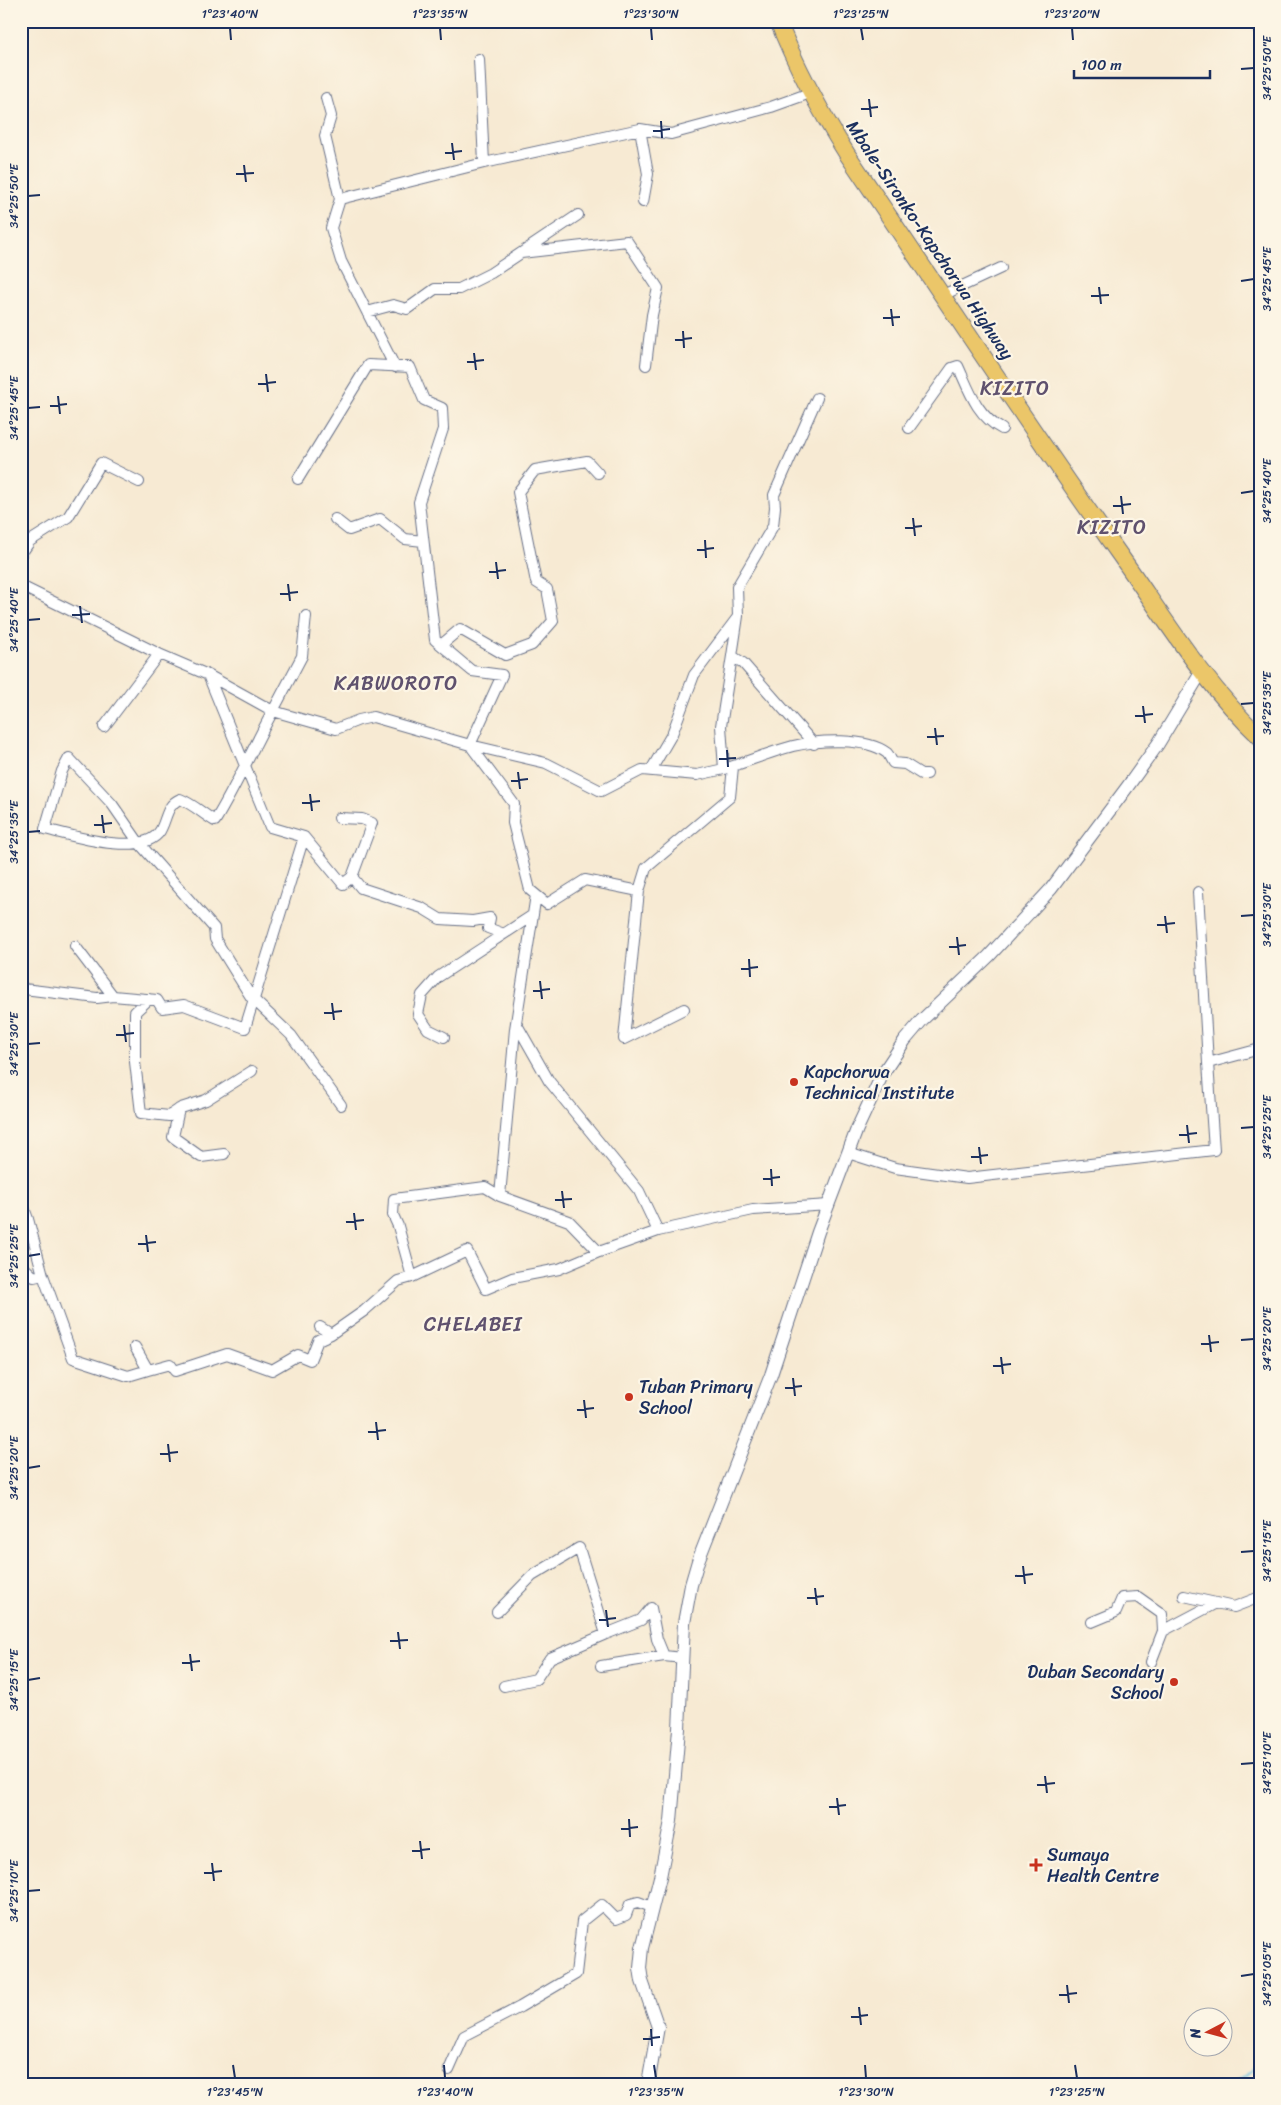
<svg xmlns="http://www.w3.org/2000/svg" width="1281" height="2105" font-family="Sriracha,sans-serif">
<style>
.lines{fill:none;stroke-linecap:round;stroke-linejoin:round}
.stream{stroke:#63c1e1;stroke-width:2.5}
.minor-casing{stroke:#687087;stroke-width:12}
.tertiary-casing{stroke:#687087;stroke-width:14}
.primary-casing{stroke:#687087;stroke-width:18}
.minor{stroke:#fff;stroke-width:10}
.tertiary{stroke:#fff;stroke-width:12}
.primary{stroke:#ebc669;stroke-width:16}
.ticks{fill:none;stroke:#1b2f5e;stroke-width:2}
.poi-dot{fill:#c8321e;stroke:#fcf5e5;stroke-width:2}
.labels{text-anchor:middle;stroke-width:4.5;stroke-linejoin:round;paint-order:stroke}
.street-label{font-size:18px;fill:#1b2f5e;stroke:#fcf5e5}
.poi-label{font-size:18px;fill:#1b2f5e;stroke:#fcf5e5;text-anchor:start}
.quarter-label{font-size:20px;letter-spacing:1px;fill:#5f516e;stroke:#fcf5e5}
.neatline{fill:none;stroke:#1b2f5e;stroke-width:2}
.ticks-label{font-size:12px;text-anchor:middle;fill:#1b2f5e}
</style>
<rect width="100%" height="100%" fill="#fcf5e5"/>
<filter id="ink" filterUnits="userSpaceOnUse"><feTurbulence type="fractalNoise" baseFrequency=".02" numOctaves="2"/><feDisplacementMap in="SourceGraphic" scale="10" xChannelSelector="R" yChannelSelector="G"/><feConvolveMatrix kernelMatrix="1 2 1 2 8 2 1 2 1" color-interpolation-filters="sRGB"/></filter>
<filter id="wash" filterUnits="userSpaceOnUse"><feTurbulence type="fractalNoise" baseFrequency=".0096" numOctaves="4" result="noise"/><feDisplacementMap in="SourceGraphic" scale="20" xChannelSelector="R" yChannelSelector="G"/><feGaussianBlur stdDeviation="1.12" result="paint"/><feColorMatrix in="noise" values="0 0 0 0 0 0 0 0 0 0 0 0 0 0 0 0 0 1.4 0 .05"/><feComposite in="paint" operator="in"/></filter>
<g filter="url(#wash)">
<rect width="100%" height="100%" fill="#f7ead3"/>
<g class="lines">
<path class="stream" d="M1231,2084L1248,2074L1260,2060"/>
</g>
</g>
<g filter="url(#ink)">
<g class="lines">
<g class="minor-casing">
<path id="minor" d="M1251,21L1260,32
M326,98L331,116L325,136L340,199L331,228L341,261L395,367
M640,129L648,174L643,202
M484,163L640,129L671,134L771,107L810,93
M340,199L484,163L479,59
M521,253L627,241L658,288L652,315L646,365
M943,295L1001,268
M367,312L393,305L407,309L435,289H459L491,273L578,215
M909,428L952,368L958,366C969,390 977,416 1002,429
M298,479L368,365L410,367L424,400L442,408L443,429L419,502L435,640L472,671L502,675L470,745L373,717L359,720L336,729L273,711L302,656L306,616
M335,519L349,530L380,519L405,539L423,541
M21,554L30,541L68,517L101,463L139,482
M21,586L159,654
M441,645L460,629L505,655L532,645L553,621L547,589L536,582L518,492L535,470L587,461L598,473
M732,656L738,616L737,587L773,526L775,507L774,495L817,398
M208,675L270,827L304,837L343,884L352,877L372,823L362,819L339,818
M21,718V720
M104,727L159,654L208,675L273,711C253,747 237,785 215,821C203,814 193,804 180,799C166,805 167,819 160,831C143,858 70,835 45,829L62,771L69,758L112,804L139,843L214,928L215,939L251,997L291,1035L341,1105
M814,744L743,663L732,656L721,726L724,769C747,762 770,752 793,746C818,740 866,737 887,753C889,755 891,760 893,763L905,764L921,774H927
M724,769L697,775L642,770L601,791L546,763L470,745L514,804L513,823L530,890L547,904L585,880L639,891L646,868L730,797L733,767
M651,770L672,734L694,675L737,618
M352,877L361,888L422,908L440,919L473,921L490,918L488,928L504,934
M639,891L624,1039L684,1009
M1198,892L1208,1063L1260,1049
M75,946L113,996L157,1000L162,1008L184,1005L245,1028L304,837
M21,985L24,989L97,998L113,996
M149,999L135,1012V1062L141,1113L169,1116L181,1108L206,1100L252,1071
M516,1023L549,1081L639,1191L658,1231L599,1252L569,1221L500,1196L485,1187L394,1199L393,1215L398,1226L412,1277L467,1251L486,1289L512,1278L559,1269L599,1252
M444,1037L428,1029L418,1014L422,995L438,977L533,915
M179,1109L173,1137L201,1157L224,1154
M848,1153L895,1168L967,1178L1214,1150L1208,1063
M500,1196L515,1029L536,895
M21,1200L28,1219L43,1275L34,1277L21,1265
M658,1231L753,1210L829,1205
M43,1275L73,1358L128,1376L148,1370
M320,1327L331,1334L364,1311L398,1281L412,1277
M135,1347L148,1370L170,1364L175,1371L227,1354L272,1370L298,1355L310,1360L318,1340L331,1334
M1184,1596L1234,1607L1260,1597
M497,1612L532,1576L579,1548L606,1634L641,1620L651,1608L657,1639L664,1656L683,1658
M1092,1622L1116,1612L1122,1598L1138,1597L1162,1614L1163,1631
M1151,1662L1163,1631L1216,1603
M601,1666L664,1656
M504,1686L536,1679L550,1658L606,1634
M449,2070L464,2036L520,2007L576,1974L582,1921L602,1905L616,1919L626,1915L630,1904L638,1902L652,1907"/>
</g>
<g class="tertiary-casing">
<path id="tertiary" d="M648,2084L658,2027L642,1981L640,1968L642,1948L660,1877L671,1821L679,1729L684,1623L691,1585L698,1561L771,1375L818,1232L857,1129L883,1073L905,1040L922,1020L989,956L1051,889L1128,786L1158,744L1202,671"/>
</g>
<g class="primary-casing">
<path id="primary" d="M778,21C797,69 820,111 847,154C937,287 1025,421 1117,551C1162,614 1203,683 1260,737"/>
</g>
<use href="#minor" class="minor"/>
<use href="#tertiary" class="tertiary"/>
<use href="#primary" class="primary"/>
</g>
</g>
<path class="ticks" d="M230,28L231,40M440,28L441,40M651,28L652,40M861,28L863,40M1072,28L1073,40M1241,69L1254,68M869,99L871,117M861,109L878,107M661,121L662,138M653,131L670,129M452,143L454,160M445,153L462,151M244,165L246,182M236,174L254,173M28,196L40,195M1241,281L1254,279M1099,287L1101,304M1091,296L1109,295M891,309L893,326M883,318L900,317M683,331L684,348M675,340L692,338M474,353L476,370M467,362L484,360M266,374L268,392M258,384L276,382M58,396L60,414M50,406L67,404M28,408L40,407M1241,493L1254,491M1121,496L1123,514M1113,506L1131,504M913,518L915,536M905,528L922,526M705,540L706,558M697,550L714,548M496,562L498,579M489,572L506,570M288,584L290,601M280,594L298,592M80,606L82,623M72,615L90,614M28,620L40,619M1241,704L1254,703M1143,706L1145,723M1135,716L1153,714M935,728L937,745M927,737L944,736M727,750L728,767M719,759L736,758M518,772L520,789M511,781L528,779M310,794L312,811M302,803L320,801M102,815L104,833M94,825L112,823M28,832L40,831M1165,916L1167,933M1241,916L1254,915M1157,925L1175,923M957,937L959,955M949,947L966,945M749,959L750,977M741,969L758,967M540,981L542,999M533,991L550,989M332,1003L334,1020M324,1013L342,1011M124,1025L126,1042M116,1035L134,1033M28,1044L40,1043M1187,1125L1189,1143M1241,1128L1254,1127M1179,1135L1197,1133M979,1147L981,1164M971,1157L988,1155M771,1169L772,1186M763,1179L780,1177M562,1191L564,1208M555,1200L572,1199M354,1213L356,1230M346,1222L364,1220M146,1235L148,1252M138,1244L156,1242M28,1256L40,1254M1209,1335L1211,1352M1241,1340L1254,1339M1201,1344L1219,1342M1001,1357L1003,1374M993,1366L1011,1364M793,1378L795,1396M785,1388L802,1386M584,1400L586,1418M577,1410L594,1408M376,1422L378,1440M368,1432L386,1430M168,1444L170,1462M160,1454L178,1452M28,1468L40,1466M1241,1552L1254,1551M1023,1566L1025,1584M1015,1576L1033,1574M815,1588L817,1605M807,1598L824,1596M606,1610L608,1627M599,1620L616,1618M398,1632L400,1649M390,1641L408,1640M190,1654L192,1671M182,1663L200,1661M28,1680L40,1678M1241,1764L1254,1763M1045,1776L1047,1793M1037,1785L1055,1783M837,1798L839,1815M829,1807L846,1805M629,1819L630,1837M621,1829L638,1827M420,1841L422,1859M412,1851L430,1849M212,1863L214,1881M204,1873L222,1871M28,1891L40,1890M1241,1976L1254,1974M1067,1985L1069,2003M1059,1995L1077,1993M859,2007L861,2025M851,2017L868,2015M651,2029L652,2046M643,2039L660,2037M233,2065L235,2078M444,2065L445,2078M654,2065L656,2078M865,2065L866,2078M1075,2065L1077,2078"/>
<g class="poi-dot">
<circle cx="794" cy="1082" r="5"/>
<circle cx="629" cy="1397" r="5"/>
<circle cx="1174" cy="1682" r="5"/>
<path d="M1033.5 1857.5h5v5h5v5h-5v5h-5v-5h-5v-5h5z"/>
</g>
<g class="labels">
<g class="street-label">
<text transform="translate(930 240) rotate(56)" y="6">Mbale-Sironko-Kapchorwa Highway</text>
</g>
<g class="poi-label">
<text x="804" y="1078">Kapchorwa<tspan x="804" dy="21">Technical Institute</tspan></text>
<text x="639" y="1393">Tuban Primary<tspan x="639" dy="21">School</tspan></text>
<text x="1164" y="1678" text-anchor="end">Duban Secondary<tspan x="1164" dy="21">School</tspan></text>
<text x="1047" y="1861">Sumaya<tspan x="1047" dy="21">Health Centre</tspan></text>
</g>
<g class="quarter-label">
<text x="1015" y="395">KIZITO</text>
<text x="1112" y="534">KIZITO</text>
<text x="396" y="690">KABWOROTO</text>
<text x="473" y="1331">CHELABEI</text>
</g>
</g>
<rect width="1281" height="2105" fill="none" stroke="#fcf5e5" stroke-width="55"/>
<g transform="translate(1208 2032) rotate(264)"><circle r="24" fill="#fcf5e5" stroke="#a2a6af"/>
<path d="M0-4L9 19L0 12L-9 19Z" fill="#c8321e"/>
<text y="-8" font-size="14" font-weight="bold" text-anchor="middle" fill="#1b2f5e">N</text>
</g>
<path d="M1074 70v8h136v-8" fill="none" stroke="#1b2f5e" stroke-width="2.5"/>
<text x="1081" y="70" font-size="15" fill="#1b2f5e" stroke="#fcf5e5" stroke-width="4" paint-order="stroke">100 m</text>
<rect x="28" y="28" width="1226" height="2050" class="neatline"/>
<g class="ticks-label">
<text x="230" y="18">1°23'40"N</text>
<text x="440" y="18">1°23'35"N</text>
<text x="651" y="18">1°23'30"N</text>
<text x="861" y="18">1°23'25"N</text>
<text x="1072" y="18">1°23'20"N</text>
<text transform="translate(1267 68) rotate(-90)" y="4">34°25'50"E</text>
<text transform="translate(14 196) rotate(-90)" y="4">34°25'50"E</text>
<text transform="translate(1267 279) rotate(-90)" y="4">34°25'45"E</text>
<text transform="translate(14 408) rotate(-90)" y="4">34°25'45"E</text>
<text transform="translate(1267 491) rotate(-90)" y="4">34°25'40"E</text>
<text transform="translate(14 620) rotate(-90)" y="4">34°25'40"E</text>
<text transform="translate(1267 703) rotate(-90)" y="4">34°25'35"E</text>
<text transform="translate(14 832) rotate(-90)" y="4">34°25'35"E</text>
<text transform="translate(1267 915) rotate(-90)" y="4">34°25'30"E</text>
<text transform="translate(14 1044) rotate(-90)" y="4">34°25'30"E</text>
<text transform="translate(1267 1127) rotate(-90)" y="4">34°25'25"E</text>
<text transform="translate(14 1256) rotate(-90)" y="4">34°25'25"E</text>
<text transform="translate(1267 1339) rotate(-90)" y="4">34°25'20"E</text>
<text transform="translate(14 1468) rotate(-90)" y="4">34°25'20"E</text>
<text transform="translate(1267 1551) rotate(-90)" y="4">34°25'15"E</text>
<text transform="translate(14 1680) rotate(-90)" y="4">34°25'15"E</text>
<text transform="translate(1267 1763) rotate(-90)" y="4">34°25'10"E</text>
<text transform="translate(14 1891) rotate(-90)" y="4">34°25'10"E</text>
<text transform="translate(1267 1974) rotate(-90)" y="4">34°25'05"E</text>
<text x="235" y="2096">1°23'45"N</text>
<text x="445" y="2096">1°23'40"N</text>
<text x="656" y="2096">1°23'35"N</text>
<text x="866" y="2096">1°23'30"N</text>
<text x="1077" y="2096">1°23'25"N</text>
</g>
</svg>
